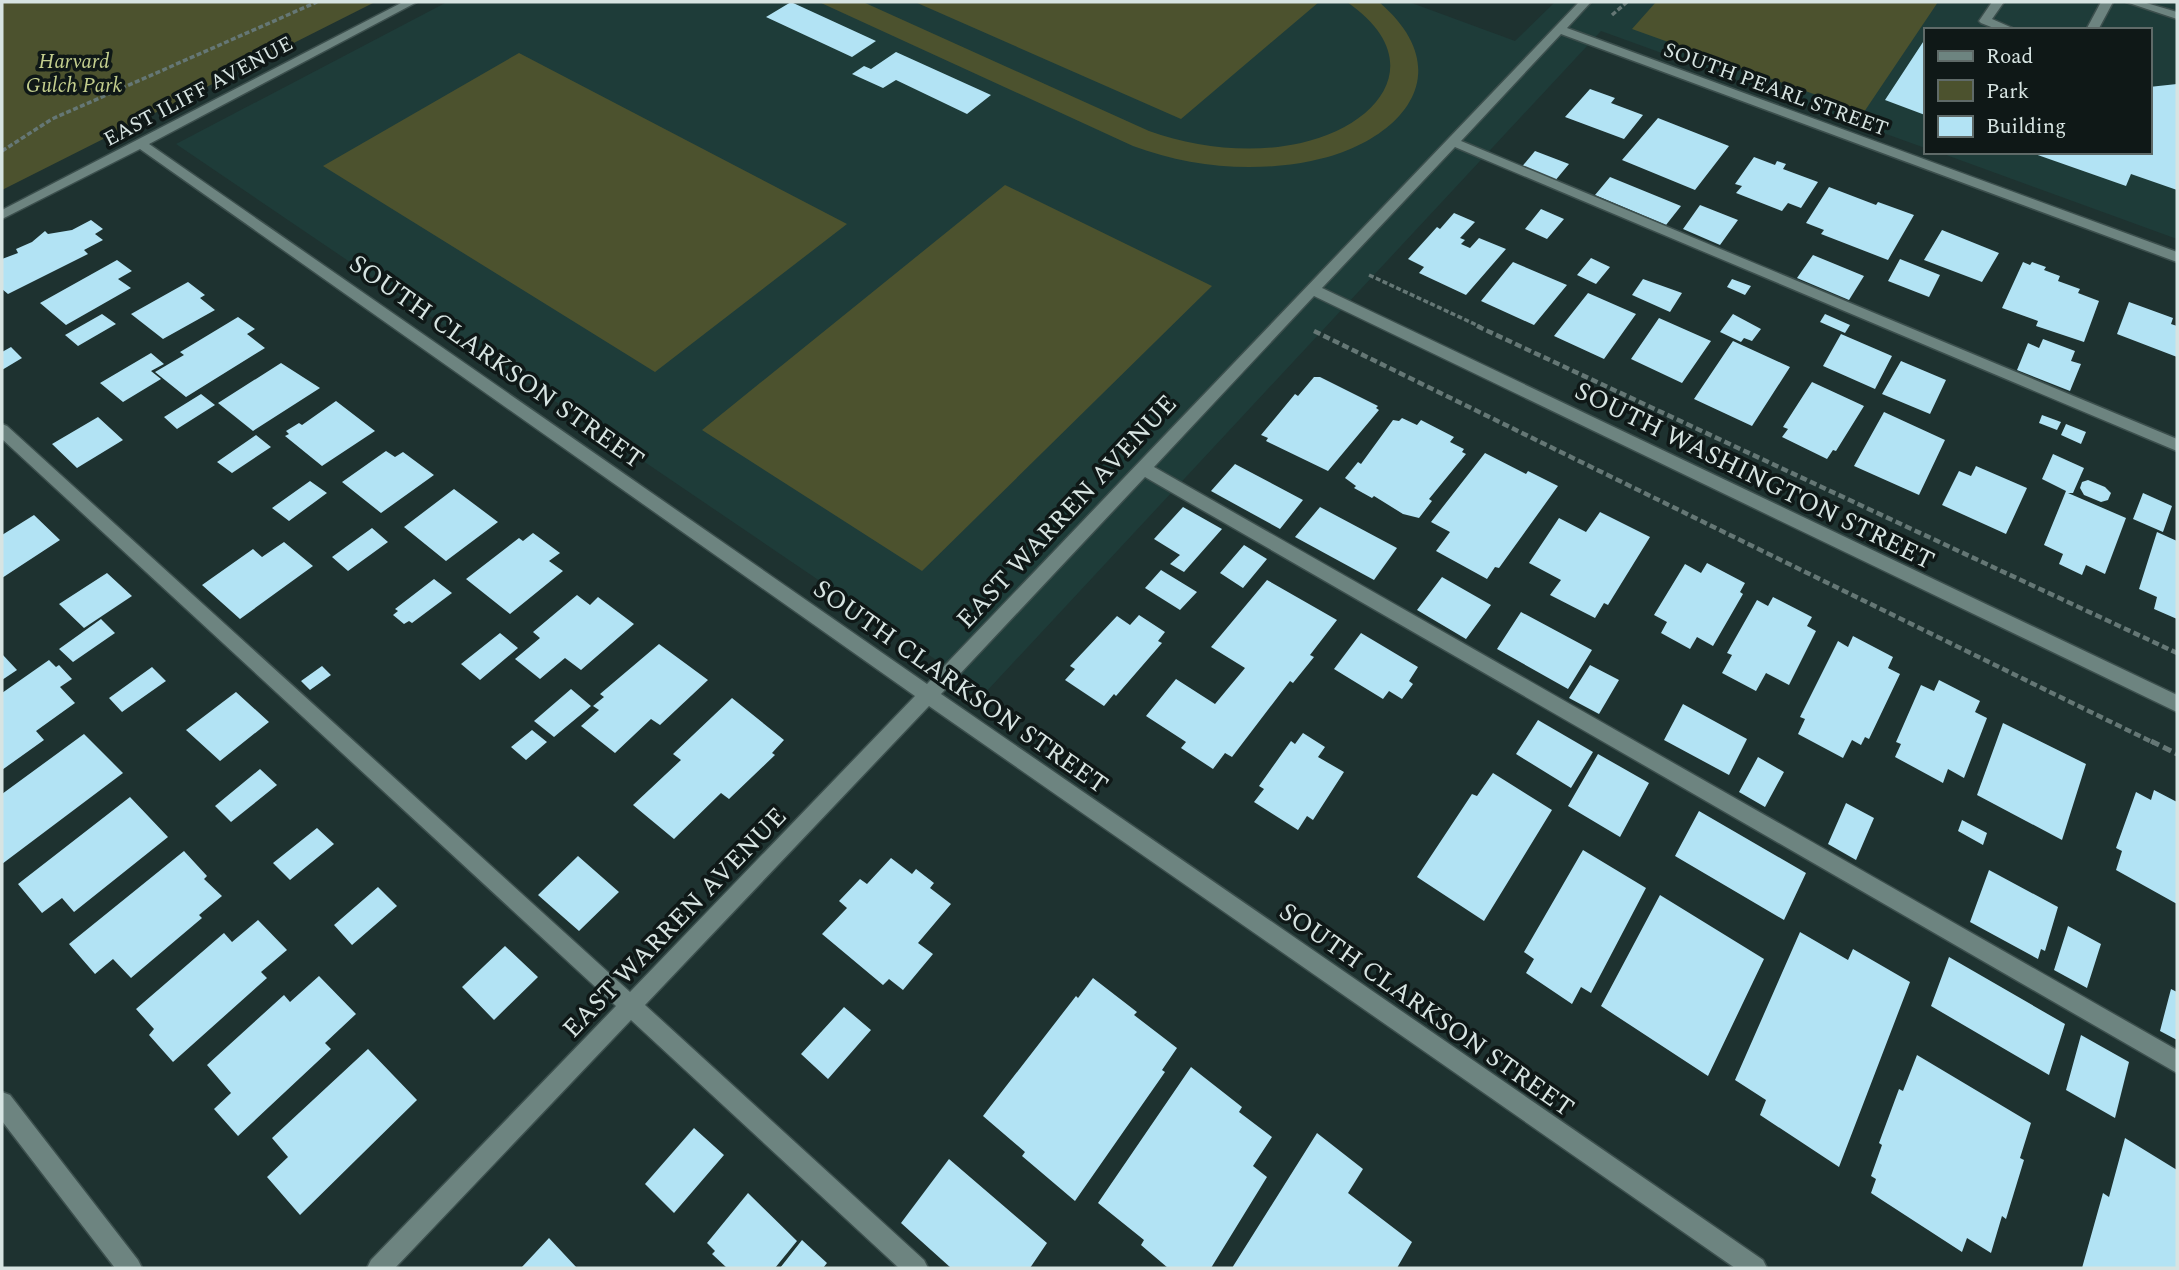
<svg xmlns="http://www.w3.org/2000/svg" width="2179" height="1270" font-family="Spectral,serif">
<style>
.built{fill:#1e3c39}
.green{fill:#4c522e}
.building{fill:#b2e3f4}
.lines{fill:none;stroke-linecap:round;stroke-linejoin:round}
.minor-casing{stroke:#3c4f4d;stroke-width:3}
.path-far2{stroke:#657775;stroke-width:3.5;stroke-dasharray:5 2.5;stroke-linecap:butt}
.path-far1{stroke:#657775;stroke-width:4.5;stroke-dasharray:7 3.5;stroke-linecap:butt}
.path{stroke:#657775;stroke-width:5;stroke-dasharray:9 4.5;stroke-linecap:butt}
.minor{fill:#6d8480;fill-rule:evenodd}
.labels{text-anchor:middle;stroke-width:7;stroke-linejoin:round;paint-order:stroke}
.far-park-label{font-size:21px;font-style:italic;fill:#c4cf8e;stroke:#0f1817}
.far-street-label{font-size:21px;fill:#d7e4e2;stroke:#0f1817}
.street-label{font-size:26px;fill:#d7e4e2;stroke:#0f1817}
</style>
<rect width="100%" height="100%" fill="#1e3230"/>
<path class="built" d="M447,2H1409L1515,41L1555,2H2177V239L1938,152H2149V30H1925V148L1601,31L985,693L176,144Z"/>
<path class="green" d="M2,2H375L2,190Z
M819,2H863L1149,131C1197,148 1252,154 1301,143C1382,125 1430,59 1347,2H1379C1464,75 1397,144 1311,161C1252,173 1189,167 1133,146Z
M915,2H1319L1181,119Z
M1656,2H1938L1864,112L1632,29Z
M519,53L847,224L655,372L323,166Z
M1005,185L1212,286L922,571L702,430Z"/>
<path class="building" d="M791,2L876,41L852,57L766,17Z
M1925,39V115L1885,100Z
M896,52L991,95L967,114L896,80L883,88L852,74L864,66L871,69Z
M2177,84V190L2131,174L2126,186L2032,153L2149,152V87Z
M1590,89L1615,98L1611,103L1643,115L1624,139L1565,117Z
M1658,118L1729,146L1695,190L1622,160Z
M1535,151L1569,164L1554,182L1520,169Z
M1754,157L1775,165L1777,161L1786,164L1783,169L1818,182L1801,208L1788,203L1782,211L1736,193L1742,186L1735,184Z
M1610,177L1681,206L1666,225L1595,195Z
M1829,187L1876,205L1878,202L1914,215L1888,260L1821,234L1824,230L1806,223Z
M1700,205L1738,220L1720,245L1683,229Z
M1541,209L1564,219L1547,239L1525,229Z
M1454,213L1475,222L1460,238L1465,240L1461,244L1470,248L1479,238L1506,249L1466,295L1419,273L1424,267L1408,259L1437,227L1440,229Z
M91,220L103,229L95,234L103,240L84,250L88,254L8,294L2,289V259L18,253L16,249L32,242L45,231L48,234L72,230Z
M1942,230L1999,253L1982,282L1924,260Z
M1813,255L1864,276L1849,300L1797,278Z
M1591,258L1610,267L1596,284L1577,275Z
M1900,259L1940,275L1929,297L1888,281Z
M117,260L132,271L118,279L131,288L66,325L40,303Z
M1513,262L1567,285L1534,325L1481,301Z
M2023,262L2030,265L2032,262L2046,267L2044,270L2060,276L2058,281L2080,289L2078,293L2099,301L2084,342L2036,326L2038,321L2002,308Z
M1643,279L1682,293L1670,312L1632,295Z
M1732,279L1751,286L1745,295L1727,287Z
M188,282L205,295L200,298L215,310L163,339L131,314Z
M1588,293L1636,314L1604,359L1554,336Z
M2129,302L2173,318L2171,324L2177,326V357L2117,334Z
M102,314L116,324L78,346L65,335Z
M1733,314L1761,329L1752,341L1744,338L1741,342L1720,332Z
M1825,314L1850,325L1845,333L1820,322Z
M238,317L255,329L247,334L265,348L186,397L155,372L184,355L180,352Z
M1659,318L1711,341L1682,383L1631,359Z
M1841,334L1892,356L1875,389L1823,366Z
M2043,339L2075,351L2071,361L2081,364L2070,391L2017,370L2028,343L2039,348Z
M1733,341L1790,367L1752,426L1694,399Z
M11,347L22,358L2,370V352Z
M151,353L164,364L151,371L161,379L123,402L100,383Z
M1901,361L1946,380L1930,414L1882,394Z
M281,363L320,388L253,431L218,403Z
M1314,377H1320L1378,406L1376,408L1379,410L1328,471L1266,441L1268,438L1261,435L1295,394L1298,396Z
M1812,382L1864,406L1836,451L1833,450L1827,459L1782,437L1788,429L1783,427Z
M201,394L215,405L177,429L164,417Z
M336,401L375,431L322,466L285,436L289,434L286,431L299,423L302,425Z
M1884,412L1945,440L1919,495L1854,466Z
M2042,415L2061,422L2057,430L2039,423Z
M98,417L123,440L77,468L52,444Z
M1402,418L1417,425L1421,420L1454,437L1450,442L1464,449L1462,452L1466,454L1429,499L1432,501L1419,518L1403,514L1374,496L1372,498L1354,488L1356,486L1345,478L1358,462L1361,464L1393,420L1399,421Z
M2066,424L2086,432L2081,444L2061,435Z
M256,435L271,447L232,473L217,462Z
M386,451L395,457L403,452L434,475L381,513L342,482Z
M1485,453L1526,474L1528,471L1558,486L1499,568L1495,567L1487,579L1436,551L1450,532L1431,522Z
M2053,454L2084,468L2073,493H2068L2126,518L2105,574L2086,565L2082,575L2059,564L2063,554L2044,545L2066,491L2042,479Z
M1235,464L1303,500L1280,529L1211,491Z
M1976,466L2027,488L2006,534L1942,505L1959,471L1971,476Z
M2088,480L2105,487L2111,493L2108,500L2101,502L2084,495L2080,488L2082,482Z
M310,481L327,493L289,521L272,508Z
M454,489L498,522L446,561L404,527Z
M2143,493L2172,506L2163,532L2133,519Z
M1183,507L1222,529L1184,572L1170,564L1180,555L1154,539Z
M1320,507L1397,548L1374,580L1295,537Z
M1600,512L1650,537L1608,605L1604,603L1595,618L1550,595L1561,580L1529,563L1559,518L1586,532Z
M34,515L60,540L2,578V535Z
M372,528L388,542L348,571L332,557Z
M2157,532L2177,541V619L2154,609L2157,597L2139,589Z
M533,533L560,553L549,561L563,571L510,614L466,579L519,538L523,541Z
M284,542L313,566L240,619L202,585L253,549L262,557Z
M1244,545L1267,559L1243,588L1220,573Z
M1707,563L1745,583L1740,592L1743,594L1713,646L1697,637L1690,649L1661,633L1667,622L1654,615L1685,564L1701,573Z
M1161,570L1197,592L1180,610L1145,588Z
M107,573L132,596L84,628L59,604Z
M1442,577L1491,605L1466,639L1417,610Z
M434,579L452,593L412,623L409,621L404,624L393,615L398,611L395,609Z
M1267,580L1337,620L1310,655L1314,657L1293,683L1290,681L1232,757L1225,753L1213,769L1181,748L1186,742L1146,716L1176,679L1215,704L1245,668L1211,647Z
M577,595L590,605L598,597L634,624L581,670L565,658L540,679L515,659L540,638L533,632Z
M1773,597L1812,617L1807,626L1816,631L1789,685L1766,673L1756,691L1722,673L1732,655L1727,653L1757,600L1768,606Z
M1521,612L1592,650L1568,689L1497,649Z
M1139,615L1165,632L1158,641L1162,643L1116,696L1114,694L1104,706L1065,680L1075,669L1070,666L1117,616L1130,625Z
M101,619L115,633L73,662L59,649Z
M500,633L518,648L480,680L461,664Z
M1361,633L1418,667L1409,681L1413,684L1402,699L1389,691L1383,699L1334,669Z
M1853,636L1893,657L1888,668L1900,674L1869,739L1865,737L1861,745L1852,740L1843,758L1798,734L1805,719L1800,717L1838,641L1848,647Z
M659,644L708,680L660,725L651,719L615,753L581,726L599,710L593,706L604,697L600,694Z
M2,654L17,670L2,680Z
M49,660L56,667L59,665L72,679L60,687L75,703L36,731L44,740L2,770V693Z
M1590,665L1619,680L1599,714L1569,698Z
M322,666L331,675L310,690L301,681Z
M152,667L166,681L122,712L109,698Z
M1939,680L1980,701L1975,712L1987,718L1964,778L1948,769L1943,783L1895,757L1901,744L1896,742L1921,685L1934,691Z
M571,689L591,706L554,737L534,721Z
M236,692L269,722L220,761L186,730Z
M732,698L784,740L772,753L775,755L729,799L721,793L674,839L633,805L681,760L673,754Z
M1683,704L1747,739L1729,775L1664,740Z
M1538,720L1593,752L1571,788L1516,754Z
M2003,723L2086,764L2062,840L1977,795Z
M532,730L547,742L526,760L511,747Z
M1303,733L1325,747L1318,757L1344,772L1313,820L1307,816L1298,830L1254,802L1264,789L1259,786L1291,741L1295,744Z
M84,734L123,773L2,864V794Z
M1598,754L1649,783L1620,837L1568,806Z
M1758,757L1784,772L1765,807L1739,792Z
M260,769L277,785L231,822L215,806Z
M1493,773L1552,810L1484,921L1417,877L1472,794L1477,796Z
M2154,790L2177,802V904L2116,870L2122,851L2116,848L2136,792L2151,800Z
M130,797L168,837L74,912L62,898L42,913L18,884Z
M1846,803L1874,818L1856,860L1828,844Z
M1699,811L1806,873L1784,920L1675,856Z
M1962,820L1987,833L1983,845L1958,831Z
M317,828L334,844L290,880L273,863Z
M1583,850L1646,888L1591,993L1581,987L1572,1004L1526,973L1534,959L1524,952Z
M184,851L207,876L204,879L222,896L199,915L202,918L131,978L113,959L95,974L69,944Z
M578,856L619,892L579,931L538,895Z
M891,858L912,874L916,869L934,883L930,888L951,904L918,943L933,954L903,990L889,979L883,985L822,934L847,908L839,901L860,879L867,884Z
M1989,870L2058,907L2045,951L2041,949L2038,959L1970,922Z
M378,887L397,906L352,945L334,925Z
M1660,895L1764,959L1708,1076L1601,1006Z
M258,920L287,950L261,972L267,978L173,1062L149,1035L154,1029L136,1009L224,933L232,942Z
M2068,926L2101,944L2087,988L2054,970Z
M1800,932L1848,960L1853,949L1910,982L1839,1167L1760,1115L1766,1100L1735,1080Z
M505,946L538,977L494,1020L462,987Z
M1949,957L2065,1024L2049,1075L1931,1006Z
M319,976L356,1014L325,1043L331,1049L238,1136L214,1109L231,1093L207,1065L284,995L290,1002Z
M1093,978L1137,1012L1134,1015L1177,1048L1162,1070L1165,1072L1075,1201L1022,1156L1025,1152L983,1116L1076,996L1078,998Z
M2171,989L2177,992V1040L2160,1031Z
M844,1007L871,1030L828,1079L801,1054Z
M2081,1035L2129,1062L2115,1118L2066,1090Z
M368,1049L417,1100L300,1215L267,1177L288,1157L272,1138Z
M1917,1055L2031,1123L2020,1158L2024,1160L2006,1219L2002,1216L1991,1253L1967,1238L1962,1252L1871,1193L1876,1179L1871,1176L1882,1145L1879,1143L1899,1089L1903,1091Z
M1191,1067L1242,1107L1239,1112L1272,1137L1253,1166L1267,1177L1211,1268H1168L1141,1245L1144,1240L1098,1203Z
M694,1128L724,1155L674,1213L645,1184Z
M1317,1133L1363,1169L1348,1193L1412,1242L1397,1268H1232Z
M2125,1138L2177,1170V1268H2082L2103,1193L2109,1197Z
M949,1159L1047,1243L1030,1268H951L901,1223Z
M748,1193L797,1241L775,1268H727L712,1254L715,1251L707,1243Z
M549,1238L577,1268H521Z
M802,1240L827,1263L823,1268H780Z"/>
<g class="lines">
<g class="minor-casing">
<path id="minor" d="M403,2H417L149,144L927,684L1579,2H1591L1567,28L2177,252V262L1561,34L1461,141L2177,439V451L1455,147L1322,288L2177,695V712L1314,296L1154,467L2177,1050V1073L1145,477L941,694L1763,1260L1767,1268H1735L929,706L645,1005L924,1260L928,1268H899L631,1020L395,1268H367L371,1260L616,1006L2,439V424L7,426L630,992L915,696L140,149L2,219V210Z
M1992,2H2004L1992,19L2017,30H1999L1981,23L1979,21Z
M2101,2H2113L2098,30H2086Z
M2126,2H2143L2177,12V19Z
M2,1092L10,1095L138,1260L142,1268H115L2,1121Z"/>
</g>
<path class="path-far2" d="M1612,15L1627,2
M2,151L52,119L317,2
M1369,275L1481,327"/>
<path class="path-far1" d="M1477,326L2177,653
M1314,331L2154,743"/>
<path class="path" d="M2151,741L2177,754"/>
<use href="#minor" class="minor"/>
</g>
<g class="labels">
<g class="far-park-label">
<text x="74" y="68">Harvard<tspan x="74" dy="24">Gulch Park</tspan></text>
</g>
<g class="far-street-label">
<text transform="translate(1776 89) rotate(20)" y="7">SOUTH PEARL STREET</text>
<text transform="translate(198 91) rotate(-28)" y="7">EAST ILIFF AVENUE</text>
</g>
<g class="street-label">
<text transform="translate(497 361) rotate(35)" y="9">SOUTH CLARKSON STREET</text>
<text transform="translate(1755 475) rotate(26)" y="9">SOUTH WASHINGTON STREET</text>
<text transform="translate(1066 511) rotate(-47)" y="9">EAST WARREN AVENUE</text>
<text transform="translate(961 686) rotate(35)" y="9">SOUTH CLARKSON STREET</text>
<text transform="translate(674 922) rotate(-46)" y="9">EAST WARREN AVENUE</text>
<text transform="translate(1427 1009) rotate(35)" y="9">SOUTH CLARKSON STREET</text>
</g>
</g>
<rect width="2179" height="1270" fill="none" stroke="#d7e4e2" stroke-width="7"/>
<rect x="1924" y="28" width="228" height="126" fill="#0f1817" stroke="#5f6a68" stroke-width="2"/>
<rect x="1938" y="51" width="35" height="10" fill="#6d8480" stroke="#5f6a68" stroke-width="2"/>
<text x="1986" y="63" font-size="21" fill="#d7e4e2">Road</text>
<rect x="1938" y="80" width="35" height="21" fill="#4c522e" stroke="#5f6a68" stroke-width="2"/>
<text x="1986" y="98" font-size="21" fill="#d7e4e2">Park</text>
<rect x="1938" y="116" width="35" height="21" fill="#b2e3f4" stroke="#5f6a68" stroke-width="2"/>
<text x="1986" y="133" font-size="21" fill="#d7e4e2">Building</text>
</svg>
